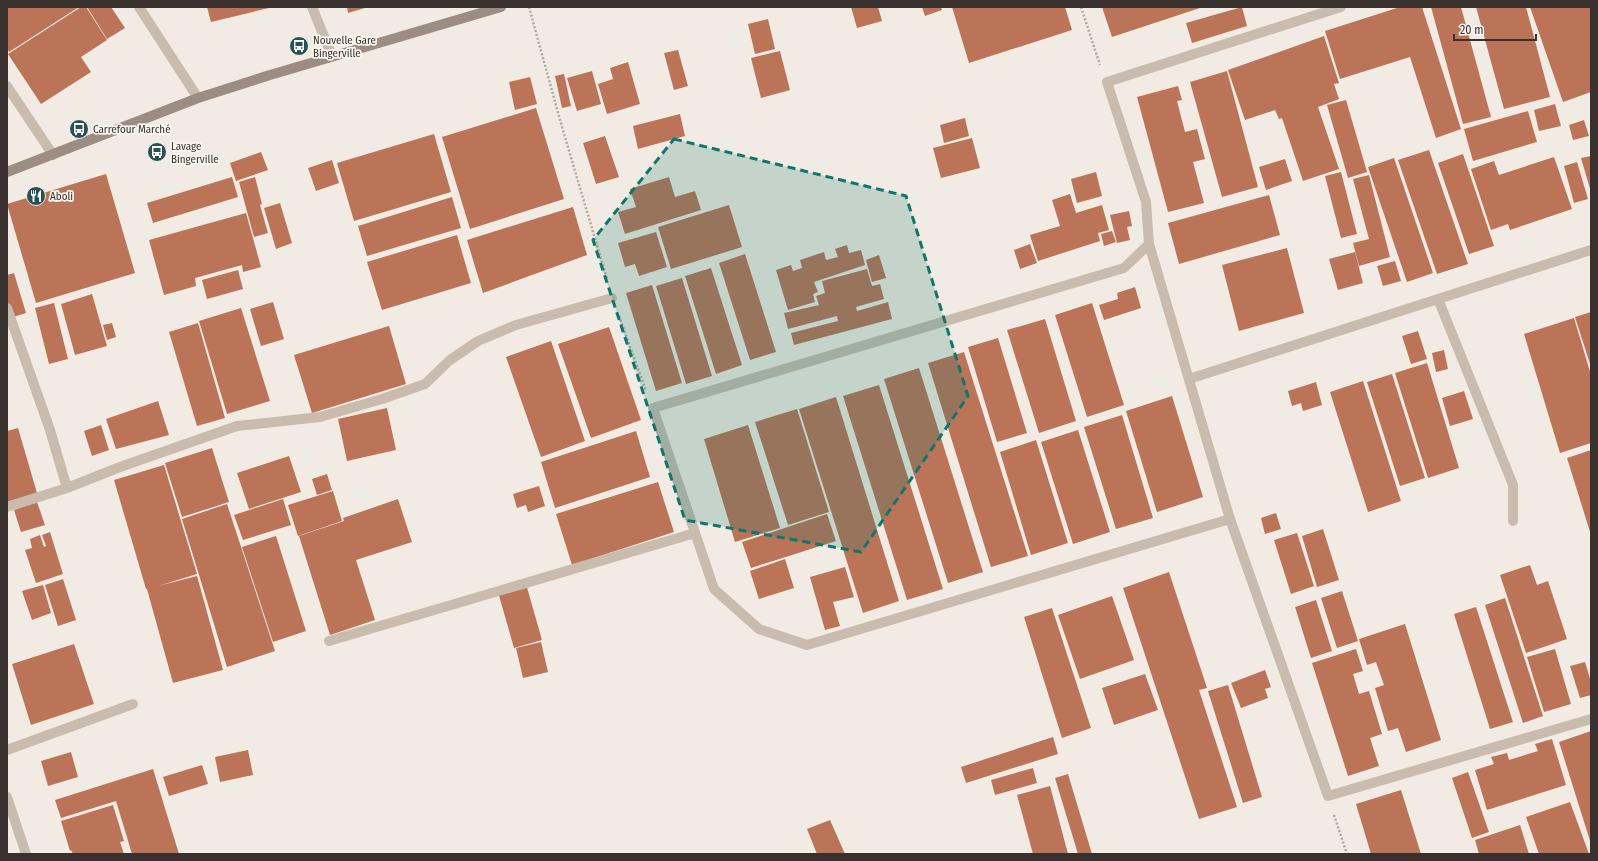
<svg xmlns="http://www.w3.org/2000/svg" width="1598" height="861" font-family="'Fira Sans Condensed',sans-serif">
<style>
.building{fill:#bb7458}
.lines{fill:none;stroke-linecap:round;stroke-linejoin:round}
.path{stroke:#b5a79a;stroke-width:2.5;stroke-dasharray:2 2;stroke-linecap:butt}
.service{stroke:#c9bcaf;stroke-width:10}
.minor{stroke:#c9bcaf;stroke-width:10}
.tertiary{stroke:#c9bcaf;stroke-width:10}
.secondary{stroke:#9d8c81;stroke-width:10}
.marked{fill:#0f766e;fill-opacity:0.2;stroke:#0f766e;stroke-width:3;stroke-dasharray:8 5;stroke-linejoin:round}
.labels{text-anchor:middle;stroke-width:3.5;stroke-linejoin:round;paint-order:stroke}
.poi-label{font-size:11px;fill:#39312d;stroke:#faf5ef;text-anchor:start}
</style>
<rect width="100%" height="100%" fill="#f2ebe3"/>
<path class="building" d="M7,7H79L9,52L7,48Z
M81,7H86L107,40L81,57L91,72L41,104L8,54Z
M87,7H111L125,28L107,39Z
M207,7H269V8L211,22Z
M347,7H368L348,13Z
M851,7H878L882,21L857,28Z
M922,7H941L942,10L925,16Z
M952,7H1065L1072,30L969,63Z
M1102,7H1203L1112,37Z
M1242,7L1247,26L1192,43L1186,23Z
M1400,7H1422L1461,129L1436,138L1410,57L1340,79L1325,31Z
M1431,7H1461L1491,117L1463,124Z
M1476,7H1526L1550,97L1504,109Z
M1530,7H1591V92L1563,102Z
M768,19L775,49L755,54L748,24Z
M1324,36L1339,83L1334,84L1339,99L1318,107L1339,169L1303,181L1282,118L1279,119L1275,110L1245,120L1228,70Z
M678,50L688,86L674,90L664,53Z
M780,51L790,90L761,98L751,58Z
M628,62L640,104L607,114L598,84L613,79L610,68Z
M592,71L601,104L577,111L567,78Z
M1227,71L1258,187L1222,197L1190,82Z
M564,74L571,106L562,108L555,76Z
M530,77L537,104L515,110L509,82Z
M1178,86L1182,100L1177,101L1185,132L1197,129L1205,159L1193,162L1204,203L1168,212L1137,97Z
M1346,100L1367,172L1348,178L1327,105Z
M1555,104L1561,126L1539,131L1534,110Z
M536,108L564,199L470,229L442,137Z
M1528,111L1537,142L1473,161L1464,129Z
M680,114L685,136L638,149L633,126Z
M965,118L969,136L944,143L940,125Z
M1584,120L1589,136L1573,140L1569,125Z
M434,134L451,192L354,221L337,163Z
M605,136L619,177L596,184L583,143Z
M972,138L980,168L941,178L933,148Z
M1429,150L1468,264L1437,274L1398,160Z
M261,152L268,170L236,181L230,163Z
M1463,154L1494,246L1469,254L1438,163Z
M1591,156V192L1581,158Z
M1554,157L1572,209L1510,230L1508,224L1491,230L1471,169L1494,161L1499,175Z
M1394,158L1433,273L1407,282L1368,167Z
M1285,159L1292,181L1266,190L1259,167Z
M332,160L339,183L316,191L308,168Z
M1577,162L1588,199L1574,203L1564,166Z
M1096,172L1102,196L1077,203L1071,179Z
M1341,172L1357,234L1341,238L1325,176Z
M106,174L135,273L36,303L7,204Z
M1369,175L1390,257L1359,266L1353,243L1369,239L1353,179Z
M232,177L238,197L153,223L147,203Z
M255,177L262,204L260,205L268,233L254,237L239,182Z
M669,177L675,197L695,191L701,210L625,234L618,212L636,207L630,189Z
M1070,194L1076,213L1102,205L1109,230L1098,233L1100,241L1038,261L1030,235L1060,226L1052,200Z
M1269,195L1280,235L1179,264L1168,223Z
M452,197L461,228L367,256L358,226Z
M280,203L292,243L276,249L264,208Z
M729,205L742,247L671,269L658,227Z
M573,207L587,255L483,293L467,240Z
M1129,211L1132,226L1127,227L1130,240L1117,243L1110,215Z
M246,213L261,267L243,272L242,265L195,278L196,286L164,295L149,240Z
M1112,231L1116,242L1104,246L1101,234Z
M656,232L667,267L639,276L635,264L625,267L618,243Z
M457,235L471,283L382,310L367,262Z
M1030,244L1037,263L1020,269L1014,250Z
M847,245L849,253L861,250L865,265L814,282L818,292L813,294L815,302L788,310L776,270L791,265L793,271L802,268L800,260L824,252L826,260L838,257L835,249Z
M1287,248L1304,313L1239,331L1222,265Z
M1355,252L1363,283L1338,290L1329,259Z
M745,254L776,352L750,360L719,263Z
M879,255L886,278L872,282L866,260Z
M1395,261L1401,281L1383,286L1377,266Z
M711,268L742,365L716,374L685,276Z
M867,269L872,286L880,284L884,299L856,307L857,311L888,302L892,319L794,345L791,333L838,321L837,316L788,329L784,313L819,305L816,296L825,293L822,281Z
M238,270L243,289L207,299L202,280Z
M14,273L26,313L7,319V275Z
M682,278L712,376L686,384L656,286Z
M652,285L682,383L656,391L626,293Z
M1135,287L1141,308L1104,320L1099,305L1118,299L1117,293Z
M92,294L107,346L75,355L61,304Z
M273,302L284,339L261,346L250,309Z
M54,303L68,359L49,364L35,308Z
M1092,303L1124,405L1087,417L1055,315Z
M241,308L270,401L227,414L199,321Z
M1591,312V367L1575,317Z
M1574,318L1591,375V443L1560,453L1524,334Z
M1045,319L1076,421L1039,433L1007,330Z
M112,323L116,337L107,340L103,325Z
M198,323L225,418L197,426L169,332Z
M389,326L406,384L312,413L294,355Z
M609,327L641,420L591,438L558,344Z
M1418,331L1427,359L1411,364L1402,336Z
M998,338L1027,433L997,442L968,347Z
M551,341L585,441L541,457L506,357Z
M1444,350L1448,369L1436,372L1432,353Z
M964,352L1028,556L991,567L928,363Z
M1427,363L1459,468L1428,478L1395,373Z
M919,368L983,572L948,583L884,379Z
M1392,374L1425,478L1400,486L1367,382Z
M1363,381L1401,501L1368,512L1330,392Z
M1316,382L1322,405L1303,411L1301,403L1292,406L1288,391Z
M879,385L943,589L907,600L843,396Z
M1464,391L1473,419L1450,426L1442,398Z
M1172,396L1203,497L1157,512L1126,411Z
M836,397L899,601L863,613L799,409Z
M158,401L169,435L116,449L106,419Z
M387,408L396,450L347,461L338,419Z
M797,409L829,512L788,525L755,422Z
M1122,415L1153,518L1116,529L1084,427Z
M101,425L109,450L92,456L84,431Z
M748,425L780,528L735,542L704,439Z
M18,428L37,493L7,502V431Z
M1078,430L1110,532L1073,544L1041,442Z
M636,431L650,477L555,508L541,462Z
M1036,440L1068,543L1031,555L1000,452Z
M212,448L229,502L182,517L165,463Z
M1591,450V535L1567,458Z
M289,456L301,492L249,509L237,473Z
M164,465L197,574L158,586L197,576L223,670L173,683L147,589H146L114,480Z
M327,474L332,490L317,495L312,479Z
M658,482L674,532L572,565L556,514Z
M539,486L545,506L528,512L526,505L517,508L513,494Z
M333,491L342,521L298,536L288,505Z
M283,499L291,525L243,540L234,515Z
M398,499L412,542L356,560L375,620L330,635L299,536L344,521L343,518Z
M37,502L45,525L21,532L14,510Z
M227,504L275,651L227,667L182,519Z
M1276,513L1281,529L1265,534L1261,518Z
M827,514L836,541L751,568L742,542Z
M1323,529L1339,580L1317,587L1302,536Z
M50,532L63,574L36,583L25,550L32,548L30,539L40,535L44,547L46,546L42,535Z
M1297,533L1314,586L1291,594L1274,540Z
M276,536L306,631L273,642L242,547Z
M785,559L794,588L759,599L750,571Z
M1530,565L1537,585L1548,581L1567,639L1526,653L1500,575Z
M845,567L854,597L833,602L840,626L825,630L810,577Z
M1169,572L1207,688L1199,690L1237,807L1199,819L1123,588Z
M63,579L76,620L58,626L45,585Z
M526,584L542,640L514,648L498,592Z
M43,585L51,613L32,620L22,591Z
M1342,591L1358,641L1337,648L1321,598Z
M1112,596L1134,660L1080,679L1058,615Z
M1505,598L1543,716L1523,723L1485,605Z
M1316,600L1332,651L1311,658L1295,607Z
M1476,607L1513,722L1490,729L1454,614Z
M1052,608L1091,728L1062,738L1024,617Z
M1405,624L1441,740L1406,752L1398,728L1388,731L1375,688L1384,685L1376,662L1367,665L1359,639Z
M541,642L548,672L523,678L516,648Z
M74,644L94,704L31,725L12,664Z
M1356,649L1363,671L1353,674L1359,694L1369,691L1382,734L1370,738L1379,766L1348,776L1312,663Z
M1555,649L1571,704L1544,712L1527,657Z
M1585,662L1591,682V695L1580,698L1570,666Z
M1265,670L1271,687L1265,689L1268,698L1241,708L1231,683Z
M1145,674L1158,710L1114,725L1102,688Z
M1228,685L1262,797L1243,803L1208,691Z
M1591,731V844L1559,742Z
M1053,737L1058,754L966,783L961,767Z
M1552,739L1566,785L1487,810L1475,770L1494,764L1491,757L1507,753L1509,760L1538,751L1535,744Z
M248,750L253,775L220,782L215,757Z
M71,752L78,777L48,786L41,761Z
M202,765L208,784L169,796L163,777Z
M1033,768L1037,783L995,795L991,780Z
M153,769L179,854H132L116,801L61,818L55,800Z
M1468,772L1489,832L1472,838L1452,778Z
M1068,774L1092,854H1078L1055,778Z
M1050,786L1068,854H1033L1017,795Z
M1401,790L1421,854H1371L1356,804Z
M1570,802L1589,854H1539L1526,817Z
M113,805L124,841L120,842L124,854H73L71,850L70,851L61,821Z
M830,820L845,854H817L807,829Z
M1520,825L1529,854H1479L1475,840Z"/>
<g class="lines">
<path class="path" d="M529,7L562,127L607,279
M1081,7L1100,65
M619,316L646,391
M1334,815L1347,854"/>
<path class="service" d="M1107,82L1146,202L1149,244L1124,268L653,408L714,589L759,629L807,645L1230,519
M1149,244L1230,519L1328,796L1591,719
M1438,299L1513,485V521
M1189,379L1591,250
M329,641L695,533"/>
<path class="minor" d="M312,7L332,56
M1107,82L1341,7
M7,86L53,155
M7,308L50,430L67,488
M7,507L67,488L120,467L237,426L320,417L382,399L425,384L450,360L478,341L516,325L612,298
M7,750L133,704
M7,797L26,854"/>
<path class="tertiary" d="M139,7L198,98"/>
<path class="secondary" d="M7,172L198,98L270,75L501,7"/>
</g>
<path class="marked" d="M674,139L906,196L968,396L861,552L685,520L593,240Z"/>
<defs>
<g id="bus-disc" transform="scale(1)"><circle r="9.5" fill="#265257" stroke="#faf5ef"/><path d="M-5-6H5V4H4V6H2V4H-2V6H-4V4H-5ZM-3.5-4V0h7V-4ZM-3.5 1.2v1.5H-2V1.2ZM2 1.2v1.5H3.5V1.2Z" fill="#fff"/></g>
<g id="restaurant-disc" transform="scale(1)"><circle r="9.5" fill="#265257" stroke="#faf5ef"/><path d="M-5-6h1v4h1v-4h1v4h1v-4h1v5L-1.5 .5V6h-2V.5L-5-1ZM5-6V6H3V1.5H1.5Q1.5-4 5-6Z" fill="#fff"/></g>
</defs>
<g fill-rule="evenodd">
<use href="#bus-disc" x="299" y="46"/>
<use href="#bus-disc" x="79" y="129"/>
<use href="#bus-disc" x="157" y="152"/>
<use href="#restaurant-disc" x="36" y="196"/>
</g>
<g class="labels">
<g class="poi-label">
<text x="313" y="44">Nouvelle Gare<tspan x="313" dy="13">Bingerville</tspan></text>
<text x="93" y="133">Carrefour Marché</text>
<text x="171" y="150">Lavage<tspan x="171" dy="13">Bingerville</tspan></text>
<text x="50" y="200">Aboli</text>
</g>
</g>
<rect width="1598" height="861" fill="none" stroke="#39312d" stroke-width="16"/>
<path d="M1454 34v6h82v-6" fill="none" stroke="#39312d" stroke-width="2"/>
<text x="1460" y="34" font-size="12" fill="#39312d" stroke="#faf5ef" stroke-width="3" paint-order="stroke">20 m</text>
</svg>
